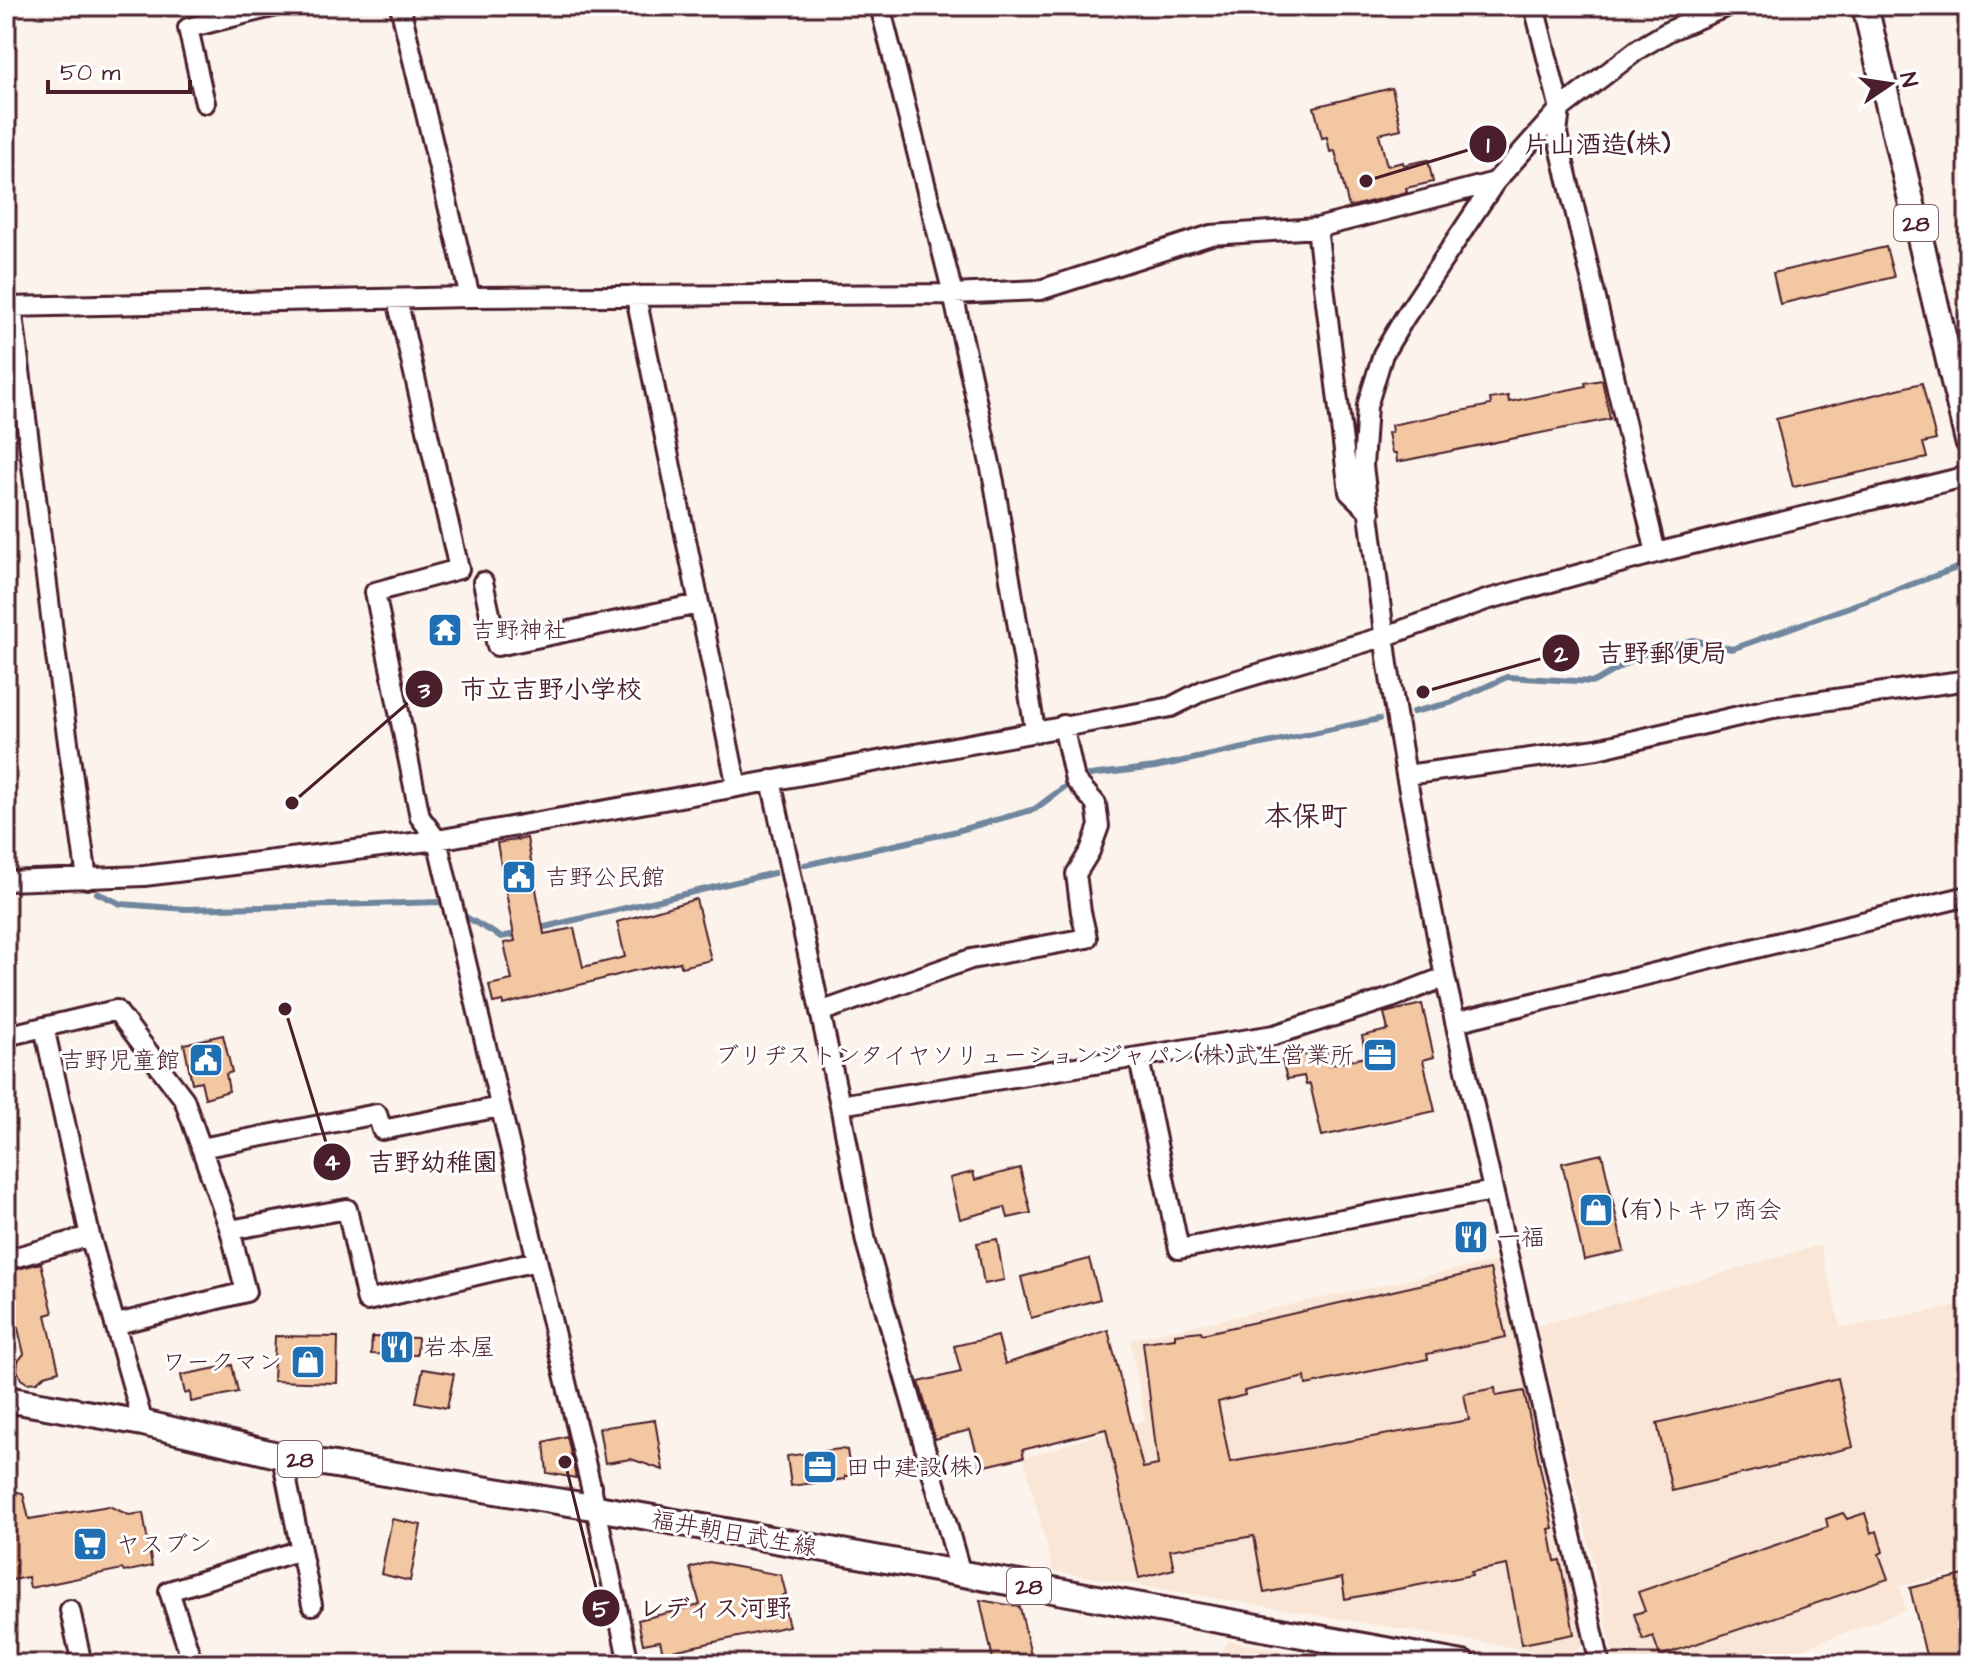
<svg xmlns="http://www.w3.org/2000/svg" width="1974" height="1670" font-family="'Architects Daughter','Klee One',sans-serif">
<style>
.built{fill:#f9e6d6}
.lines{fill:none;stroke-linecap:round;stroke-linejoin:round}
.stream{stroke:#6f869e;stroke-width:6}
.building{fill:#f2c7a1;stroke:#4a1f2b;stroke-width:2}
.minor-casing{stroke:#4a1f2b;stroke-width:24}
.major-casing{stroke:#4a1f2b;stroke-width:30}
.minor{stroke:#fff;stroke-width:18}
.major{stroke:#fff;stroke-width:24}
.labels{text-anchor:middle;stroke-width:6;stroke-linejoin:round;paint-order:stroke}
.shield{fill:#fff;stroke:#80626b;stroke-width:2}
.shield-label{font-size:22px;font-weight:bold;fill:#4a1f2b}
.poi-label{font-size:24px;fill:#4a1f2b;stroke:#fff;text-anchor:start}
.street-label{font-size:24px;fill:#4a1f2b;stroke:#fff}
.quarter-label{font-size:28px;font-weight:bold;fill:#4a1f2b;stroke:#fff}
.leader{fill:none;stroke:#4a1f2b;stroke-width:3}
.callout-dot{fill:#4a1f2b;stroke:#fff;stroke-width:3}
.mark-label{font-size:24px;text-anchor:middle;font-weight:bold;fill:#fff}
.callout-label{font-size:26px;text-anchor:middle;font-weight:bold;fill:#4a1f2b;stroke:#fff;stroke-width:6;stroke-linejoin:round;paint-order:stroke}
</style>
<rect width="100%" height="100%" fill="#fcf4ec"/>
<filter id="ink" filterUnits="userSpaceOnUse"><feTurbulence type="fractalNoise" baseFrequency=".0125" numOctaves="2"/><feDisplacementMap in="SourceGraphic" scale="16" xChannelSelector="R" yChannelSelector="G"/><feConvolveMatrix kernelMatrix="1 2 1 2 8 2 1 2 1" color-interpolation-filters="sRGB"/></filter>
<g filter="url(#ink)">
<path class="built" d="M1820,1245L1841,1328L1968,1304V1570L1900,1586L1906,1610L1760,1664H1615L1595,1569L1537,1326Z
M1496,1261L1583,1643L1569,1657L1053,1571L1024,1458L1145,1420L1130,1339Z
M1229,1641L1358,1664H1213Z"/>
<g class="lines">
<path class="stream" d="M1413,712L1450,703L1507,677L1594,682L1641,655L1693,640L1732,649L1968,564
M1082,776L1155,767L1379,719
M805,865L953,832L1035,809L1067,785
M97,893L121,904L186,909L441,902L450,907
M459,913L501,937L521,933
M536,929L774,873"/>
</g>
<path class="building" d="M1392,88L1401,129L1379,134L1387,166L1403,162V165L1428,160L1433,182L1406,188L1407,192L1349,207L1335,151L1330,152L1327,137L1322,138L1314,107Z
M1886,247L1894,277L1780,304L1773,273Z
M1602,380L1610,419L1397,462L1396,453H1392L1388,433L1392,432L1391,425L1491,405L1490,399L1508,396L1509,402L1586,386L1585,383Z
M1922,383L1936,440L1923,443L1927,458L1793,487L1776,419Z
M527,838L544,934L574,928L583,967L625,957L617,922L696,899L711,960L681,967L680,962L633,971L503,1005V1001L493,1003L489,985L512,980L504,943L515,941L497,843Z
M1422,1004L1434,1057L1423,1060L1435,1111L1322,1136L1310,1084L1306,1085L1304,1076L1287,1079L1282,1060L1326,1050L1329,1065L1366,1057L1362,1036L1388,1030L1384,1013Z
M223,1035L232,1072L226,1074L229,1091L205,1098L201,1081L192,1083L184,1044Z
M1602,1154L1624,1251L1584,1260L1562,1163Z
M1020,1168L1031,1213L1008,1218L1005,1207L960,1219L950,1178L973,1172L975,1180Z
M997,1239L1004,1280L984,1284L977,1243Z
M1089,1259L1100,1299L1031,1318L1021,1277Z
M41,1263L53,1313L46,1315L59,1371L45,1375L37,1382L27,1383L21,1379L17,1370L18,1361L24,1354L18,1328L6,1318V1272Z
M1490,1269L1506,1337L1427,1354L1428,1359L1306,1385L1305,1377L1244,1391L1245,1395L1218,1402L1230,1462L1469,1420L1464,1394L1495,1388L1496,1396L1524,1391L1553,1528L1549,1529L1555,1561L1560,1560L1574,1634L1522,1644L1507,1565L1471,1572L1472,1575L1345,1599L1342,1578L1264,1593L1254,1536L1170,1550L1174,1569L1139,1578L1106,1429L1022,1450L1024,1457L981,1467L970,1430L935,1439L919,1382L961,1372L954,1346L998,1336L1005,1364L1108,1330L1143,1468L1158,1465L1143,1342L1175,1338V1334L1201,1331L1202,1334Z
M275,1336L338,1337L337,1383L273,1381Z
M372,1337L418,1338L417,1355L371,1354Z
M232,1365L238,1392L191,1402L190,1392L185,1394L181,1375Z
M423,1369L454,1374L447,1408L416,1402Z
M1838,1378L1853,1447L1672,1491L1657,1423Z
M655,1420L663,1470L631,1459L605,1463L599,1428Z
M567,1436L576,1478L547,1473L544,1442Z
M840,1449L847,1450L851,1476H845V1479L791,1486L787,1456Z
M6,1490L23,1493L29,1519L109,1506L129,1515L143,1513L152,1566L124,1572L122,1569L30,1588L28,1577L6,1581Z
M1843,1513L1847,1519L1865,1513L1871,1533L1877,1531L1883,1552L1879,1554L1888,1579L1660,1656L1653,1636L1643,1640L1634,1614L1645,1611L1638,1592L1828,1527L1826,1519Z
M392,1519L421,1525L410,1581L381,1574Z
M709,1562L781,1575L786,1594L781,1596L789,1626L663,1653L660,1641L643,1644L638,1620L700,1605L690,1568Z
M1968,1574V1664H1928L1910,1588Z
M980,1600L1020,1607L1033,1664H994Z"/>
<g class="lines">
<g class="minor-casing">
<path id="minor" d="M400,6L470,297
M880,6L953,294L994,482L1035,730
M1534,6L1560,109L1557,134L1656,553
M205,103L188,28L276,6
M1317,228L1349,492L1370,512
M636,297L737,787
M397,299L459,569L375,592L420,817L437,840L596,1508L629,1664
M6,307L470,297L953,294L1040,290L1211,235L1317,228L1495,182
M12,307L56,656L87,879
M483,582L497,646L699,604
M1406,775L1597,749L1773,708L1968,680
M771,780L840,1105L866,1242L961,1574
M6,881L144,876L437,840L737,787L1171,707L1204,690L1386,636L1486,600L1656,553L1968,476
M820,1012L971,959L1087,938L1081,912L1076,874L1090,851L1099,826L1096,804L1075,780L1063,725
M1455,1022L1968,896
M44,1027L90,1236L143,1423
M6,1036L116,1010L184,1099L230,1230L246,1292L117,1324
M1139,1059L1179,1249L1493,1191
M840,1105L1274,1035L1391,998L1445,977
M201,1148L377,1114L382,1130L500,1107
M230,1230L347,1209L367,1301L536,1261
M6,1260L90,1236
M282,1457L312,1605
M70,1610L82,1664
M193,1664L169,1591L301,1550
M1600,1664L1445,977L1406,775L1388,665L1363,466L1367,406L1383,354L1405,317L1495,182L1560,109L1640,48L1669,31L1728,6"/>
</g>
<g class="major-casing">
<path id="major" d="M1865,6L1968,441
M6,1399L143,1423L286,1457L581,1505L1463,1664"/>
</g>
<use href="#minor" class="minor"/>
<use href="#major" class="major"/>
</g>
</g>
<defs>
<g id="temple-square" transform="scale(1.8)"><rect x="-9" y="-9" width="18" height="18" rx="4" fill="#1f6fb2" stroke="#fff"/><path d="M0-6L5-2H3V0L6.5 2.5H4V6H1.5V3h-3V6H-4V2.5H-6.5L-3 0V-2H-5Z" fill="#fff"/></g>
<g id="civic-square" transform="scale(1.8)"><rect x="-9" y="-9" width="18" height="18" rx="4" fill="#1f6fb2" stroke="#fff"/><path d="M-.6-6.5H3V-4.5H.6V-3L4-1V1h2V6H-6V1h2V-1L-.6-3ZM-1.2 2.5V6h2.4V2.5Z" fill="#fff"/></g>
<g id="office-square" transform="scale(1.8)"><rect x="-9" y="-9" width="18" height="18" rx="4" fill="#1f6fb2" stroke="#fff"/><path d="M-6-3h4V-5.5h4V-3h4V5H-6ZM-1-4.5V-3h2v-1.5ZM-6 0V1H6V0Z" fill="#fff"/></g>
<g id="shop-square" transform="scale(1.8)"><rect x="-9" y="-9" width="18" height="18" rx="4" fill="#1f6fb2" stroke="#fff"/><path d="M-5-2.5h2.3a2.7 3.5 0 0 1 5.4 0H5L5.5 6h-11ZM-1.5-2.5h3a1.5 2.3 0 0 0-3 0Z" fill="#fff"/></g>
<g id="restaurant-square" transform="scale(1.8)"><rect x="-9" y="-9" width="18" height="18" rx="4" fill="#1f6fb2" stroke="#fff"/><path d="M-5-6h1v4h1v-4h1v4h1v-4h1v5L-1.5 .5V6h-2V.5L-5-1ZM5-6V6H3V1.5H1.5Q1.5-4 5-6Z" fill="#fff"/></g>
<g id="supermarket-square" transform="scale(1.8)"><rect x="-9" y="-9" width="18" height="18" rx="4" fill="#1f6fb2" stroke="#fff"/><path d="M-6-5.5h2.5l.6 2H6L4.5 2H-2.5L-4.4-4H-6ZM-1.5 3.2a1.3 1.3 0 1 0 .1 0ZM3 3.2a1.3 1.3 0 1 0 .1 0Z" fill="#fff"/></g>
</defs>
<g fill-rule="evenodd">
<use href="#temple-square" x="445" y="630"/>
<use href="#civic-square" x="519" y="877"/>
<use href="#office-square" x="1380" y="1055"/>
<use href="#civic-square" x="206" y="1060"/>
<use href="#shop-square" x="1596" y="1210"/>
<use href="#restaurant-square" x="1471" y="1237"/>
<use href="#restaurant-square" x="397" y="1347"/>
<use href="#shop-square" x="308" y="1362"/>
<use href="#office-square" x="820" y="1467"/>
<use href="#supermarket-square" x="90" y="1544"/>
</g>
<g class="labels">
<g class="shield">
<rect x="1894" y="205" width="44" height="36" rx="6"/>
<rect x="278" y="1441" width="44" height="36" rx="6"/>
<rect x="1007" y="1568" width="44" height="36" rx="6"/>
</g>
<g class="shield-label">
<text x="1916" y="231">28</text>
<text x="300" y="1467">28</text>
<text x="1029" y="1594">28</text>
</g>
<g class="poi-label">
<text x="471" y="638">吉野神社</text>
<text x="545" y="885">吉野公民館</text>
<text x="1354" y="1063" text-anchor="end">ブリヂストンタイヤソリューションジャパン(株)武生営業所</text>
<text x="180" y="1068" text-anchor="end">吉野児童館</text>
<text x="1622" y="1218">(有)トキワ商会</text>
<text x="1497" y="1245">一福</text>
<text x="423" y="1355">岩本屋</text>
<text x="282" y="1370" text-anchor="end">ワークマン</text>
<text x="846" y="1475">田中建設(株)</text>
<text x="116" y="1552">ヤスブン</text>
</g>
<g class="street-label">
<text transform="translate(734 1533) rotate(10)" y="8">福井朝日武生線</text>
</g>
<g class="quarter-label">
<text x="1306" y="825">本保町</text>
</g>
</g>
<path class="leader" d="M1366 181L1488 144M1423 692L1561 653M292 803L424 689M285 1009L332 1162M565 1462L601 1608"/>
<g class="callout-dot">
<circle cx="1366" cy="181" r="8"/>
<circle cx="1423" cy="692" r="8"/>
<circle cx="292" cy="803" r="8"/>
<circle cx="285" cy="1009" r="8"/>
<circle cx="565" cy="1462" r="8"/>
<circle cx="1488" cy="144" r="20"/>
<circle cx="1561" cy="653" r="20"/>
<circle cx="424" cy="689" r="20"/>
<circle cx="332" cy="1162" r="20"/>
<circle cx="601" cy="1608" r="20"/>
</g>
<g class="mark-label">
<text x="1488" y="153">1</text>
<text x="1561" y="662">2</text>
<text x="424" y="698">3</text>
<text x="332" y="1170">4</text>
<text x="601" y="1617">5</text>
</g>
<g class="callout-label">
<text x="1597" y="153">片山酒造(株)</text>
<text x="1662" y="662">吉野郵便局</text>
<text x="551" y="698">市立吉野小学校</text>
<text x="433" y="1171">吉野幼稚園</text>
<text x="715" y="1617">レディス河野</text>
</g>
<rect width="1974" height="1670" fill="none" stroke="#fff" stroke-width="32"/>
<rect x="16" y="16" width="1942" height="1638" fill="none" stroke="#4a1f2b" stroke-width="3" filter="url(#ink)"/>
<g transform="translate(1890 84) rotate(77)" stroke="#ffffff" stroke-width="6" paint-order="stroke">
<path d="M0-6L14 30L0 20L-14 30Z" fill="#4a1f2b"/>
<text y="-12" font-size="22" font-weight="bold" text-anchor="middle" fill="#4a1f2b">N</text>
</g>
<path d="M48 80v12h142v-12" fill="none" stroke="#4a1f2b" stroke-width="4"/>
<text x="60" y="80" font-size="24" fill="#4a1f2b" stroke="#ffffff" stroke-width="6" paint-order="stroke">50 m</text>
</svg>
